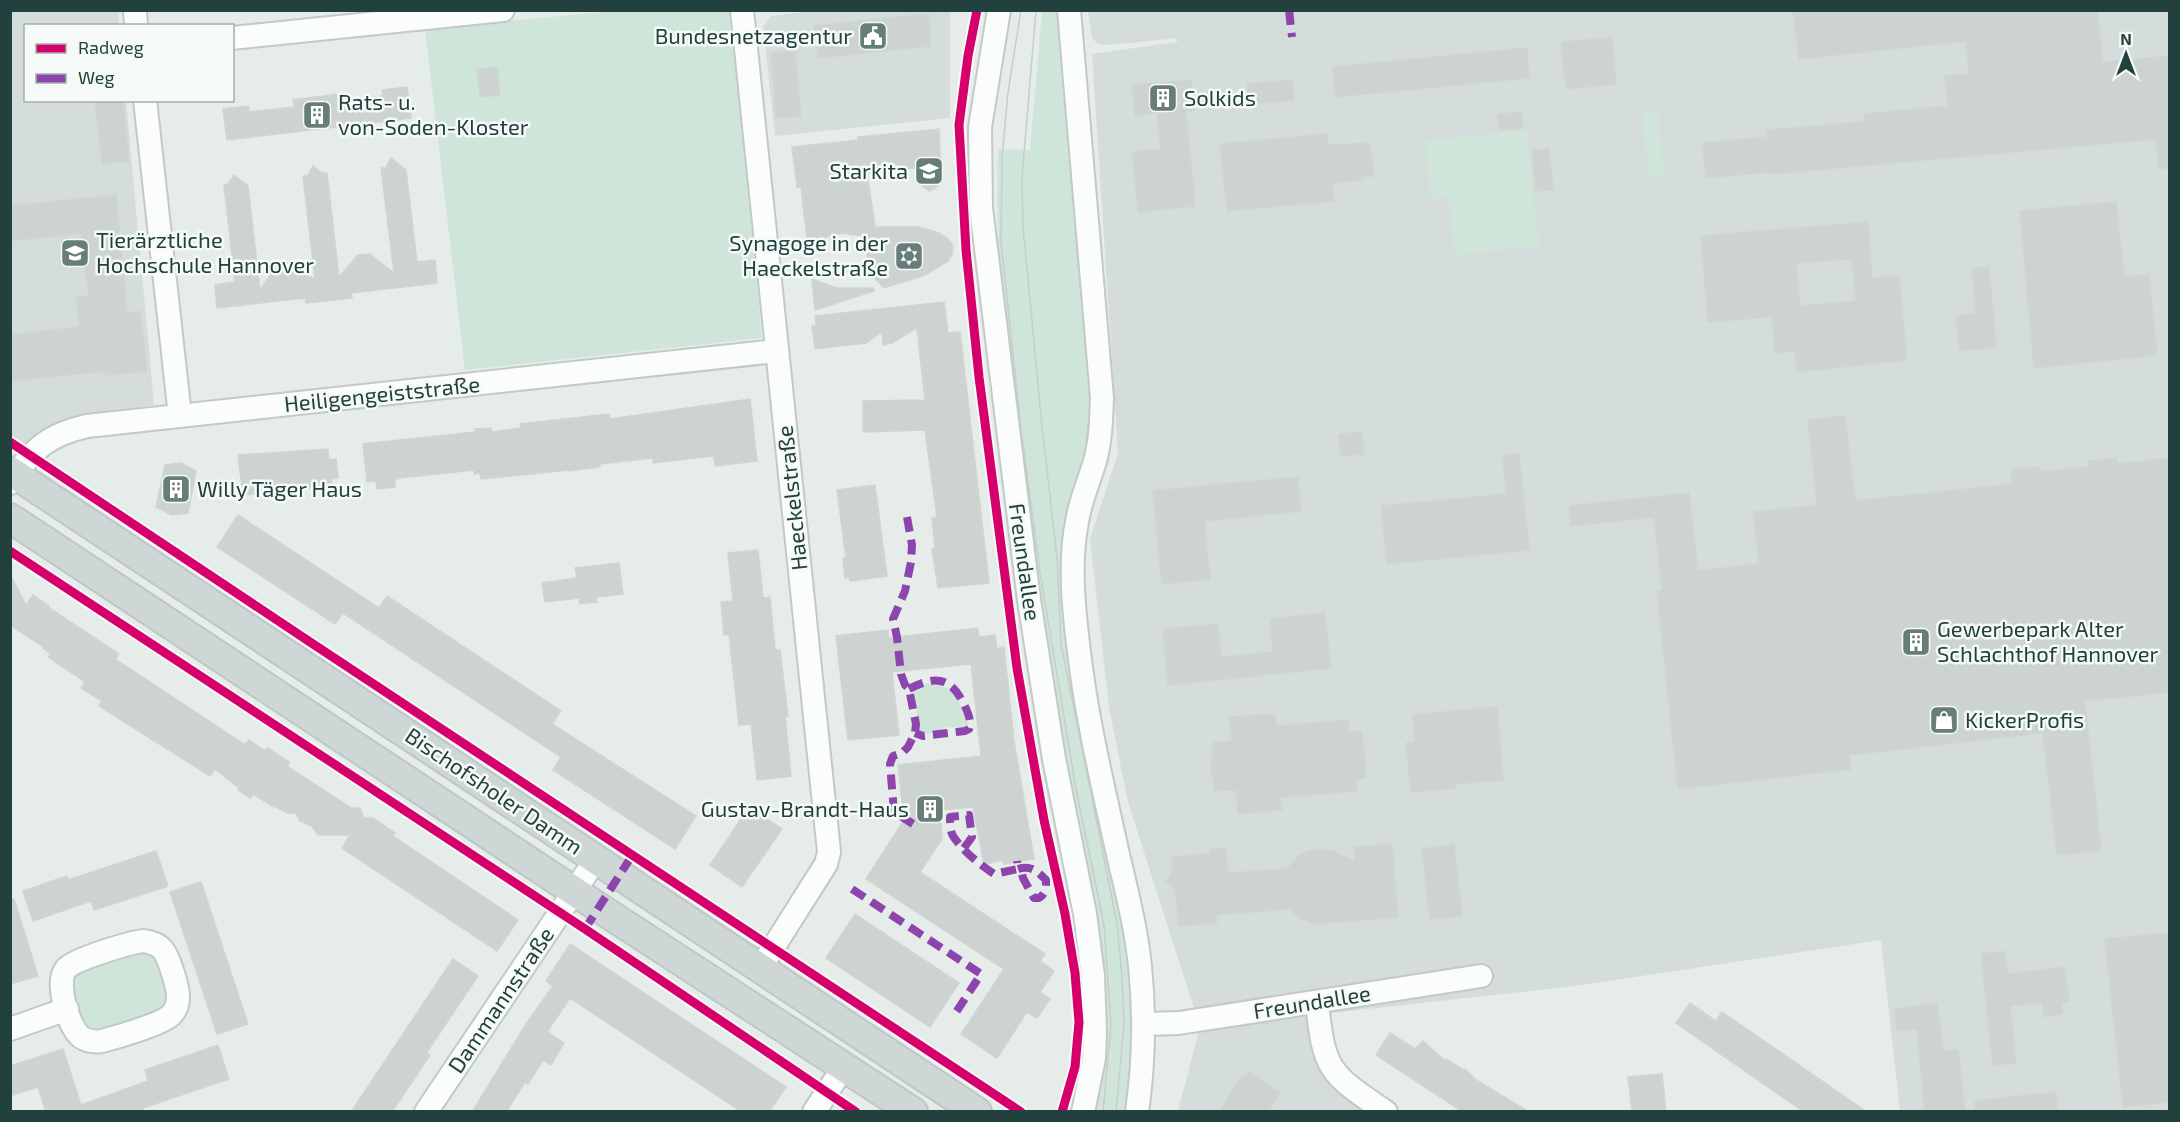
<svg xmlns="http://www.w3.org/2000/svg" width="2180" height="1122" font-family="'Exo 2',sans-serif">
<style>
.built{fill:#d4dddb}
.green{fill:#cfe5da}
.building{fill:#cdd3d1;stroke:#cfd5d3;stroke-width:1.5;fill-rule:evenodd}
.lines{fill:none;stroke-linecap:round;stroke-linejoin:round}
.minor-casing{stroke:#c3c9c7;stroke-width:26}
.major-casing{stroke:#bdc7c6;stroke-width:32}
.minor{stroke:#fbfcfc;stroke-width:22}
.major{stroke:#ced7d6;stroke-width:28}
.tram{stroke:#c7cdcb;stroke-width:1.5}
.quiet{stroke:#8e44ad;stroke-width:8;stroke-dasharray:15 8;stroke-linecap:butt}
.cycleway-casing{stroke:#f5faf8;stroke-width:13}
.cycleway{stroke:#d6006c;stroke-width:9}
.labels{text-anchor:middle;stroke-width:5;stroke-linejoin:round;paint-order:stroke}
.poi-label{font-size:22px;fill:#22413e;stroke:#f5faf8;text-anchor:start}
.street-label{font-size:22px;fill:#22413e;stroke:#f5faf8}
</style>
<rect width="100%" height="100%" fill="#e6ecea"/>
<path class="built" d="M11,11H118L119,25L26,26V100L126,101L154,405L79,415L54,424L21,445L11,438Z
M812,11H950V118L775,136L763,26L771,16Z
M1088,11H2169V1111H1900L1881,940L1568,987L1330,1013L1333,1056L1369,1111H1178L1200,1027L1128,802L1122,773L1109,707L1090,539L1118,453L1092,54L1177,42V38L1110,45L1098,44L1092,38Z"/>
<path class="green" d="M614,11H732L762,338L465,370L425,29Z
M1042,11H1061L1092,406L1085,453L1062,541L1064,570L1127,936L1134,1030L1128,1111H1093L1105,1013L1102,950L1096,904L1070,784L1057,714L1032,539L999,265L997,204L998,149L1030,150Z
M1657,110L1664,176L1649,178L1642,111Z
M1526,130L1539,246L1455,255L1448,197L1431,199L1425,141Z
M925,684C955,683 958,700 968,723L965,728L949,727L928,734L918,730L916,703L913,691L916,687Z
M135,947L159,953L169,1009L104,1036L85,1033L66,979Z"/>
<path class="building" d="M1793,10H2097L2103,62L2169,56V168L2159,169L2156,139L1770,174V172L1706,178L1703,143L1767,137L1766,130L1864,122V114L1948,106L1945,76L1969,74L1966,41L1799,59Z
M928,14L931,46L818,58L814,26Z
M1612,38L1616,84L1566,89L1561,42Z
M1527,48L1529,78L1336,97L1333,67Z
M795,51L801,116L776,118L771,53Z
M497,67L500,95L480,97L477,69Z
M1191,80L1194,110L1186,111L1195,206L1138,212L1132,152L1161,149L1157,112L1135,116L1132,85Z
M1292,80L1294,100L1249,104L1247,84Z
M407,87L411,118L227,140L223,109L248,106L249,112L294,107L293,100L339,94L340,101L383,96L382,90Z
M95,100H123L129,161L102,164Z
M1522,112L1523,128L1499,130L1498,114Z
M939,129L941,174L938,185L934,189L929,191L922,186L915,168L867,173L875,227H919L939,233L948,239L953,246L952,254L948,261L925,275L884,288L872,275L867,260L868,237L842,233L828,236L808,248L801,187H797L792,147L858,140V137Z
M1327,134L1328,145L1369,143L1374,176L1361,177L1362,180L1332,183L1334,201L1227,211L1220,144Z
M1549,149L1553,190L1536,191L1532,150Z
M391,158L406,170L417,262L435,260L437,283L351,293L352,298L306,303L305,298L217,308L215,285L235,282L224,185L228,184L234,175L248,186L260,290L278,264L291,263L315,280L303,176L308,175L313,166L322,173H327L339,277L358,255L370,254L394,273L381,168H386Z
M116,195L127,313L140,311L147,371L105,375V371L10,381V335L79,327L76,297L89,296L82,233L10,241V206Z
M2116,202L2124,277L2149,275L2157,355L2034,368L2020,211Z
M1868,222L1872,278L1899,276L1907,360L1797,372L1795,351L1775,353L1772,317L1708,322L1701,236ZM1852,259L1856,301L1800,306L1796,263Z
M1989,267L1996,347L1960,351L1956,316L1976,314L1972,268Z
M812,279L836,288H873L874,291L815,310Z
M944,302L948,333L960,332L989,583L938,588L932,549L935,548L932,518L937,517L925,430L863,432V401L925,400L917,328L892,343L883,345L882,332L866,343L815,349L812,326L816,325L815,316Z
M750,399L757,461L715,466L714,456L653,463V458L600,464V467L569,471V470L481,479L480,473L474,474V470L400,478L395,480V487L377,489L376,481L367,482L363,444L475,432V429L491,428L492,432L521,428L520,424L609,414L610,419Z
M1845,416L1855,501L2012,484L2011,470L2039,467L2040,472L2089,467L2088,461L2117,458V464L2169,458V692L2085,701L2101,850L2057,855L2043,733L1849,755L1851,769L1678,789L1657,591H1662L1654,517L1571,526L1569,506L1689,493L1698,571L1759,564L1753,512L1817,505L1808,420Z
M1362,432L1364,454L1341,456L1339,434Z
M328,449L329,460L336,459L338,478L331,479L332,486L243,495L238,455Z
M1519,454L1529,550L1387,564L1381,506L1506,494L1503,456Z
M181,463L196,471L188,513L172,515L156,507L165,465Z
M1298,477L1301,511L1204,521L1210,579L1162,584L1153,491Z
M875,485L887,576L850,581L849,577L845,578L843,558H846L837,490Z
M238,515L379,608L387,596L561,711L552,724L696,816L675,849L553,770L561,757L343,613L335,624L217,547Z
M758,550L763,598L770,597L775,650H780L788,716H785L791,776L757,780L751,724L739,725L729,634L724,635L721,602L733,601L728,553Z
M619,563L623,594L596,597L597,602L580,604L579,598L545,602L542,583L577,578L575,568Z
M10,574L26,605L33,595L49,606V608L119,654L115,659L245,745L249,740L265,751L267,748L269,749L289,762L288,767L351,808H360L364,818H373L395,833L393,836L518,920L497,951L342,848L350,835H318L312,826L300,821L296,813H288L276,807H274L253,794L250,798L238,790L239,788L215,769L210,776L99,706L102,701L81,688L85,682L48,657L51,654L43,648L44,647L10,625Z
M1325,613L1331,668L1168,685L1163,629L1218,624L1221,657L1273,652L1270,619Z
M978,628L979,637L995,635L997,649L1004,647L1014,741L1034,859L1004,864L1003,860L984,864L973,807L940,810L942,839L920,872L1045,954L1040,961L1054,971L1040,992L1050,999L1037,1018L1027,1012L997,1058L961,1034L1004,969L866,879L904,820L898,765L981,756L971,664L892,672L899,735L848,740L836,636L888,630V638Z
M1497,707L1503,780L1455,784V788L1411,792L1406,743L1415,742L1413,715Z
M1275,714L1276,726L1348,720L1349,732L1362,731L1366,778L1356,779L1357,791L1280,797L1282,810L1238,814L1236,790L1215,791L1211,768L1213,743L1232,741L1230,717Z
M749,807L782,829L742,887L710,865Z
M1392,844L1398,917L1315,924L1300,918L1290,909L1216,915L1217,923L1179,926L1175,889L1166,881L1173,871L1172,857L1211,854V849L1226,848L1228,873L1287,869L1299,855L1314,849L1333,851L1355,862L1354,847Z
M1454,844L1462,916L1430,919L1422,849Z
M156,851L168,886L94,910L91,901L33,921L23,891L67,876L68,880Z
M201,882L248,1024L217,1034L170,892Z
M14,899L38,976L10,984V900Z
M855,914L959,983L930,1027L826,958Z
M2169,933V1102L2123,1107L2105,939Z
M570,944L786,1087L769,1112H742L570,998L547,1032L564,1043L551,1065L543,1060L528,1084L525,1082L506,1112H472L528,1021L553,986L546,981Z
M2005,951L2008,974L2064,967L2069,1001L2061,1003L2063,1014L2044,1017L2042,1002L2010,1006L2016,1063L1993,1065L1981,954Z
M453,959L478,976L427,1052L430,1055L392,1112H351Z
M1690,1003L1716,1021L1722,1012L1867,1112H1804L1676,1023Z
M1937,1003L1943,1051L1958,1050L1965,1112H1925L1917,1029L1897,1031L1895,1009Z
M1390,1033L1415,1049L1423,1041L1445,1061L1446,1059L1464,1070L1465,1069L1476,1080L1529,1112H1463L1376,1055Z
M218,1045L229,1079L143,1108L144,1112H46L38,1087L10,1096V1066L63,1049L81,1105L148,1081L145,1070Z
M1248,1071L1280,1092L1268,1112H1219L1243,1075L1245,1077Z
M1662,1074L1666,1112H1632L1628,1077Z
M2056,1092L2058,1112H1976L1975,1101Z"/>
<g class="lines">
<g class="minor-casing">
<path id="minor" d="M135,10L136,26
M742,10L829,852L826,864L761,967
M999,10L980,127L981,208L1029,600L1054,759L1085,914L1093,976L1095,1031L1094,1058L1083,1112
M1069,10L1102,398C1101,419 1101,440 1095,461C1089,482 1080,501 1077,522C1068,566 1075,623 1081,667C1089,729 1104,790 1117,850C1126,889 1136,927 1140,966C1145,1015 1144,1063 1137,1112
M232,38L503,10
M145,100L180,416
M10,483C32,449 48,435 87,426L776,351
M143,941C151,942 158,944 163,950C169,958 179,989 178,998C178,1005 175,1011 171,1015C162,1024 117,1037 102,1041C95,1042 87,1041 81,1037C68,1027 55,982 66,969C74,959 129,943 143,941Z
M1317,1002C1324,1071 1329,1073 1386,1112
M1144,1024L1179,1023L1481,976
M10,1029L67,1009
M426,1112L596,859
M814,1112L843,1068"/>
</g>
<g class="major-casing">
<path id="major" d="M10,471L977,1112
M10,518L598,907L913,1112"/>
</g>
<use href="#minor" class="minor"/>
<use href="#major" class="major"/>
<path class="tram" d="M1021,10L1008,92L1002,158L1001,242L1021,429L1040,572L1076,789L1104,925L1111,1024L1103,1112
M1036,10L1022,178L1023,226L1042,427L1057,557L1061,644L1117,923L1122,977L1124,1024L1116,1112"/>
<path class="quiet" d="M1289,10L1292,37
M907,517L912,545L911,562L905,591L893,619L897,637L901,674L905,685L909,689L916,724L915,733L908,747L902,753L893,756L890,764L894,812L913,824
M909,689C934,676 949,676 963,702C967,711 972,719 969,729L965,731L923,736L915,733
M964,848L972,837L969,815L950,817C950,823 950,831 953,836C963,851 979,864 994,874L1018,869L1017,861
M1018,869C1031,865 1037,871 1046,880C1046,889 1046,893 1039,898H1034L1023,878L1021,868
M852,889L981,974L953,1017
M585,929L633,854"/>
<g class="cycleway-casing">
<path id="cycleway" d="M977,10L968,56L959,125L966,250L979,377L1017,668L1044,820L1065,914L1075,973L1079,1022L1075,1067L1062,1112
M10,442L307,640L1021,1112
M10,551L585,929L856,1112"/>
</g>
<use href="#cycleway" class="cycleway"/>
</g>
<defs>
<g id="civic-square" transform="scale(1.5)"><rect x="-9" y="-9" width="18" height="18" rx="4" fill="#677d7a" stroke="#f5faf8"/><path d="M-.6-6.5H3V-4.5H.6V-3L4-1V1h2V6H-6V1h2V-1L-.6-3ZM-1.2 2.5V6h2.4V2.5Z" fill="#fff"/></g>
<g id="building-square" transform="scale(1.5)"><rect x="-9" y="-9" width="18" height="18" rx="4" fill="#677d7a" stroke="#f5faf8"/><path d="M-4-6H4V6H1V3H-1V6H-4ZM-2.5-4.3h1.7v1.8h-1.7ZM.8-4.3h1.7v1.8H.8ZM-2.5-1h1.7V.8h-1.7ZM.8-1h1.7V.8H.8Z" fill="#fff"/></g>
<g id="school-square" transform="scale(1.5)"><rect x="-9" y="-9" width="18" height="18" rx="4" fill="#677d7a" stroke="#f5faf8"/><path d="M0-5L7-2L0 1L-7-2ZM-4 1L0 2.5L4 1V4Q0 6-4 4Z" fill="#fff"/></g>
<g id="university-square" transform="scale(1.5)"><rect x="-9" y="-9" width="18" height="18" rx="4" fill="#677d7a" stroke="#f5faf8"/><path d="M0-5L7-2L0 1L-7-2ZM-4 1L0 2.5L4 1V4Q0 6-4 4Z" fill="#fff"/></g>
<g id="synagogue-square" transform="scale(1.5)"><rect x="-9" y="-9" width="18" height="18" rx="4" fill="#677d7a" stroke="#f5faf8"/><path d="M0-6.5L5.6 3.2H-5.6ZM0 6.5L5.6-3.2H-5.6Z" fill="#fff"/></g>
<g id="shop-square" transform="scale(1.5)"><rect x="-9" y="-9" width="18" height="18" rx="4" fill="#677d7a" stroke="#f5faf8"/><path d="M-5-2.5h2.3a2.7 3.5 0 0 1 5.4 0H5L5.5 6h-11ZM-1.5-2.5h3a1.5 2.3 0 0 0-3 0Z" fill="#fff"/></g>
</defs>
<g fill-rule="evenodd">
<use href="#civic-square" x="873" y="36"/>
<use href="#building-square" x="1163" y="98"/>
<use href="#building-square" x="317" y="115"/>
<use href="#school-square" x="929" y="171"/>
<use href="#university-square" x="75" y="253"/>
<use href="#synagogue-square" x="909" y="256"/>
<use href="#building-square" x="176" y="489"/>
<use href="#building-square" x="1916" y="642"/>
<use href="#shop-square" x="1944" y="720"/>
<use href="#building-square" x="930" y="809"/>
</g>
<g class="labels">
<g class="poi-label">
<text x="852" y="44" text-anchor="end">Bundesnetzagentur</text>
<text x="1184" y="106">Solkids</text>
<text x="338" y="110">Rats- u.<tspan x="338" dy="25">von-Soden-Kloster</tspan></text>
<text x="908" y="179" text-anchor="end">Starkita</text>
<text x="96" y="248">Tierärztliche<tspan x="96" dy="25">Hochschule Hannover</tspan></text>
<text x="888" y="251" text-anchor="end">Synagoge in der<tspan x="888" dy="25">Haeckelstraße</tspan></text>
<text x="197" y="497">Willy Täger Haus</text>
<text x="1937" y="637">Gewerbepark Alter<tspan x="1937" dy="25">Schlachthof Hannover</tspan></text>
<text x="1965" y="728">KickerProfis</text>
<text x="909" y="817" text-anchor="end">Gustav-Brandt-Haus</text>
</g>
<g class="street-label">
<text transform="translate(382 394) rotate(-6)" y="8">Heiligengeiststraße</text>
<text transform="translate(792 498) rotate(-96)" y="8">Haeckelstraße</text>
<text transform="translate(1025 562) rotate(82)" y="8">Freundallee</text>
<text transform="translate(494 791) rotate(34)" y="8">Bischofsholer Damm</text>
<text transform="translate(501 1000) rotate(-56)" y="8">Dammannstraße</text>
<text transform="translate(1312 1002) rotate(-9)" y="8">Freundallee</text>
</g>
</g>
<rect width="2180" height="1122" fill="none" stroke="#22413e" stroke-width="24"/>
<rect x="24" y="24" width="210" height="78" fill="#f5faf8" stroke="#a1b0ae" stroke-width="1.5"/>
<rect x="36" y="44" width="30" height="9" fill="#d6006c" stroke="#a1b0ae" stroke-width="1.5"/>
<text x="78" y="54" font-size="18" fill="#22413e">Radweg</text>
<rect x="36" y="74" width="30" height="9" fill="#8e44ad" stroke="#a1b0ae" stroke-width="1.5"/>
<text x="78" y="84" font-size="18" fill="#22413e">Weg</text>
<g transform="translate(2126 54)" stroke="#f5faf8" stroke-width="4.5" paint-order="stroke">
<path d="M0-4.5L10 22L0 15L-10 22Z" fill="#22413e"/>
<text y="-9" font-size="16" font-weight="bold" text-anchor="middle" fill="#22413e">N</text>
</g>
</svg>
